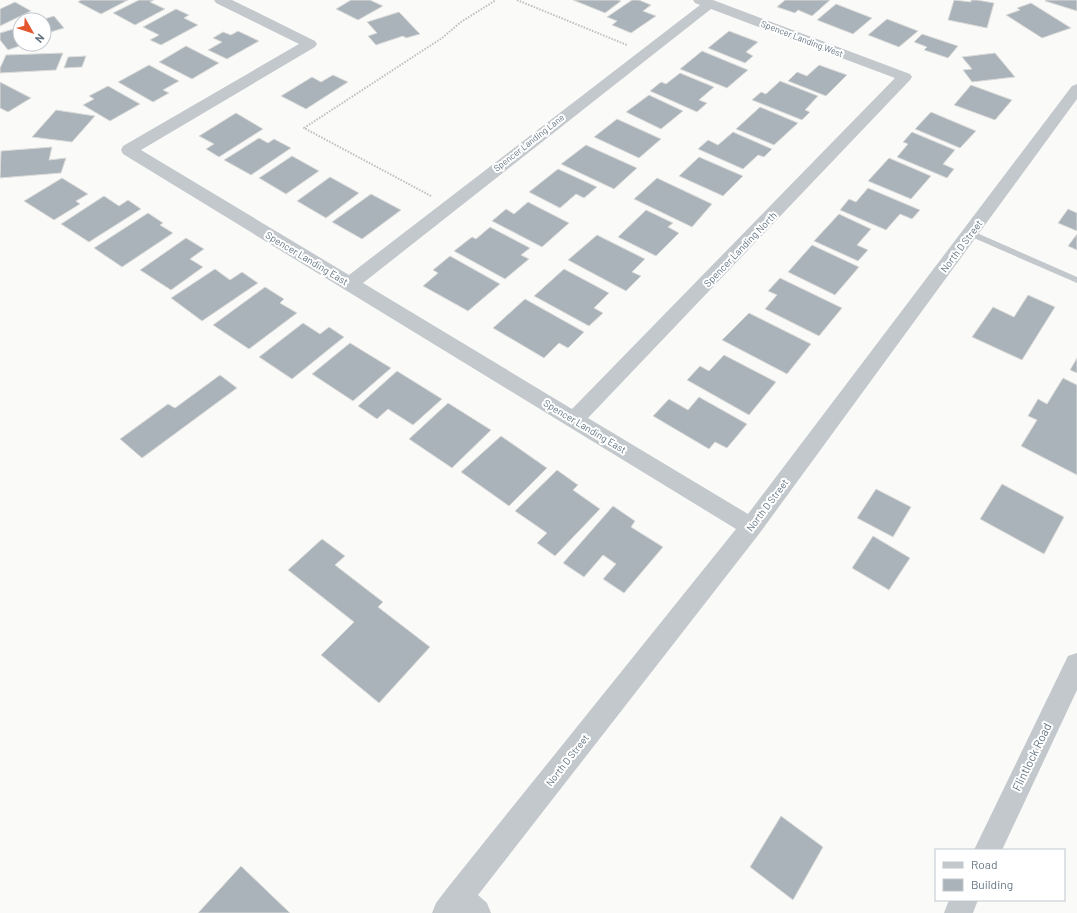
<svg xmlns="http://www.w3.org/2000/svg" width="1077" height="913" font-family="Barlow,sans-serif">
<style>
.building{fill:#aab3b9;stroke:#dcdcda}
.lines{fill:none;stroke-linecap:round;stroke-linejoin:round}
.path{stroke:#bbbfc2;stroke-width:2;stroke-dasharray:1.5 1.5;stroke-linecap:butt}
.service{fill:#c3c8cc;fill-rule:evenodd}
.minor{fill:#c3c8cc;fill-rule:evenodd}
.labels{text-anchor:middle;stroke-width:4;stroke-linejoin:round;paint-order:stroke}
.far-street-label{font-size:9px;fill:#657683;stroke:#fff}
.street-label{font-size:10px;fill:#657683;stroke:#fff}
.near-street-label{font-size:12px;fill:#657683;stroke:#fff}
</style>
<rect width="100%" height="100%" fill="#fafaf8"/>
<path class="building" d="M81,0H128L101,14L78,2Z
M139,0H154L150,2L165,9L135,25L113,13Z
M351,0H370L383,6L358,20L336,9Z
M573,0H618L621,1L605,13Z
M632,0H639L651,5L643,11L656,16L631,33L612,25L617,21L607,17Z
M785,0H830L812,16L798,10L795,13L777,7Z
M954,0L971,2V0H977L994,3L987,28L948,20Z
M1077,0V11L1045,1L1046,0Z
M15,2L31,11L0,26V9Z
M1031,3L1071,28L1042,38L1006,15L1020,10L1017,8Z
M836,4L872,18L853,34L817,20Z
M176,9L189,15L184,18L198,25L161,45L150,40L159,35L143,27Z
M399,12L420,34L406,38L403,36L376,45L368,36L377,33L367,22Z
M54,16L64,28L44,34V20H41Z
M887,19L918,31L899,47L868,35Z
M20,27V44H25L8,50L0,40V33Z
M238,31L259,41L227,59L208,50L222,42L213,38L223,32L231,35Z
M729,31L758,42L746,52L753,56L745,63L708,48Z
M922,34L958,46L948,58L924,50L927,47L914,42Z
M186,46L219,63L192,79L159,62Z
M702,51L748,70L727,88L680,69Z
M63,53L56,70L0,73V68L6,55Z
M995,53L1015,77L972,82L963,70L972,69L962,57Z
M86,56L82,67L64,68L68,57Z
M149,65L179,81L163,90L169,93L153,102L118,82Z
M819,65L847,75L826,96L788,81L797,72L807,76Z
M680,73L714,87L699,100L707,103L697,112L650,91L661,82L666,84Z
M333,75L348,82L306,109L281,96L312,77L321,82Z
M780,81L818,96L805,110L810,112L802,120L752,100L761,92L766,94Z
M0,82L31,98L8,112L0,108Z
M971,85L1012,100L995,120L954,105Z
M108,86L140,104L110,121L83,105L94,99L89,96Z
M649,95L683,111L661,129L626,112Z
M760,107L798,123L774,145L736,129Z
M56,110L95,116L72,142L32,137Z
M931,112L976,131L960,148L915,129Z
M236,113L263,129L219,157L206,149L214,144L199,136Z
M617,119L661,139L639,158L594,137Z
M733,132L772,149L764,157L758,155L743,169L698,149L708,140L718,145Z
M912,132L955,150L943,164L954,169L947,178L897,157L908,144L903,142Z
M259,138L268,143L274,139L291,148L251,175L224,160Z
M586,145L637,168L614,189L561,164Z
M52,147L49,160L66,158L61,173L0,178L1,151Z
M292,156L319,171L286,194L259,178Z
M699,157L743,176L723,196L679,176Z
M889,158L931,176L911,199L868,181Z
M558,169L597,187L584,198L576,194L560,208L529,192Z
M330,177L359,193L326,218L297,201Z
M62,178L88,194L76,201L80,204L54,220L24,201Z
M657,178L712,204L692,227L634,199Z
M868,188L920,210L912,219L900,214L886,230L840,210L849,199L856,202Z
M371,194L401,210L362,239L332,222Z
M104,196L119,206L128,200L141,209L89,242L61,224Z
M528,202L569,223L542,247L492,221L506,209L514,214Z
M1068,209L1077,213V231L1058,223Z
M646,210L673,223L668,227L679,233L656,256L618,237Z
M148,213L163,223L160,225L173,233L122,267L94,248Z
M839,214L871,229L857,245L868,250L858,261L814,241Z
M490,227L530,248L521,255L529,259L505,279L454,251L472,237L476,239Z
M1077,234V250L1068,246Z
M597,235L645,259L632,272L641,276L626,291L568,260Z
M186,238L204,249L190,259L203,267L171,290L140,270Z
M812,245L859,267L835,295L788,272Z
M450,256L500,284L468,311L423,286L438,273L433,270Z
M215,269L230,280L242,272L258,283L202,321L171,298Z
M564,269L609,293L594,308L603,313L589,326L534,296Z
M780,278L842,308L819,336L765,309L777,295L768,291Z
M265,287L284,299L280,303L297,313L249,349L213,325Z
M1028,295L1055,307L1022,360L972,337L993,307L1014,317Z
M525,299L584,332L568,348L559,343L544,358L493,328Z
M749,313L811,344L787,374L722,340Z
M303,323L320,334L329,327L344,337L292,379L259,357Z
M350,343L391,368L353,401L312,374Z
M724,355L776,382L749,415L687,380L700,366L709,371Z
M1077,358V373L1070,370Z
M397,371L442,399L413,425L388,409L377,419L358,406Z
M220,375L237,388L142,458L120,439L168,404L175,408Z
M1063,378L1077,385V475L1021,446L1037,420L1028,416L1038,399L1047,404Z
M699,397L747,424L727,448L715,442L709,449L653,416L669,399L688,410Z
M448,403L491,430L452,468L409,439Z
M501,436L547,468L509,506L461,472Z
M557,470L578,485L573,490L600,509L555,556L537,543L547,533L515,511Z
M1002,484L1064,517L1044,554L980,519Z
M876,489L911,507L893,537L857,518Z
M613,506L635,521L631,527L663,547L624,593L603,579L616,564L603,555L584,577L563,563Z
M873,536L910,558L889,590L852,568Z
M322,539L345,556L335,565L383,602L378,607L430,647L379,703L321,655L354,622L288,570Z
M781,816L823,847L793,900L750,867Z
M241,866L290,913H198Z"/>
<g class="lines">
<path class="path" d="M517,0L627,45
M431,196L304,128L442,38L461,22L496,0"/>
<path class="service" d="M970,230L1077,277V283L967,235L966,233Z"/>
<path class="minor" d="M214,0H232L315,41L317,44L315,47L141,150L349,275L700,5L695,3L693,0H713L910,74L912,77L910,80L588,418L748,514L1072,86L1077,84V99L759,534L478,895L487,903L491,913H432L436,903L449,886L736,529L123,154L121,150L123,146L299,44L216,3ZM711,9L895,78L572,409L363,283Z
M1077,653V690L1002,850H974L1068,656Z
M949,900H978L973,913H944Z"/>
</g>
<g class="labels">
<g class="far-street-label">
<text transform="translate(802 39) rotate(21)" y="3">Spencer Landing West</text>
<text transform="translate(529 143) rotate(-38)" y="3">Spencer Landing Lane</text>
</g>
<g class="street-label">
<text transform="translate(961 246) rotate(-53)" y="4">North D Street</text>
<text transform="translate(740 249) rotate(-46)" y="4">Spencer Landing North</text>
<text transform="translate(307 258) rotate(31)" y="4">Spencer Landing East</text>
<text transform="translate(585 426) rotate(31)" y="4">Spencer Landing East</text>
<text transform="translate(767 505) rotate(-53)" y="4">North D Street</text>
<text transform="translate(567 760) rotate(-52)" y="4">North D Street</text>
</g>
<g class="near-street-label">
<text transform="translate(1032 757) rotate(-64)" y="4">Flintlock Road</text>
</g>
</g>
<rect x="935" y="849" width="130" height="52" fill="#ffffff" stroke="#c1c8cd"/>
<rect x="943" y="862" width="20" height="6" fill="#c3c8cc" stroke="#c1c8cd"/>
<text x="971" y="869" font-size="12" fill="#657683">Road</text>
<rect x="943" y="879" width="20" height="12" fill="#aab3b9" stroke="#c1c8cd"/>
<text x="971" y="889" font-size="12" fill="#657683">Building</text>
<g transform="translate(32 32) rotate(129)"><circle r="19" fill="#ffffff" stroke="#c1c8cd"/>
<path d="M0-3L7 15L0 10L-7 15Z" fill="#e4572e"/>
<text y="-6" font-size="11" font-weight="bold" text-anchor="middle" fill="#657683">N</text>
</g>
</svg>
